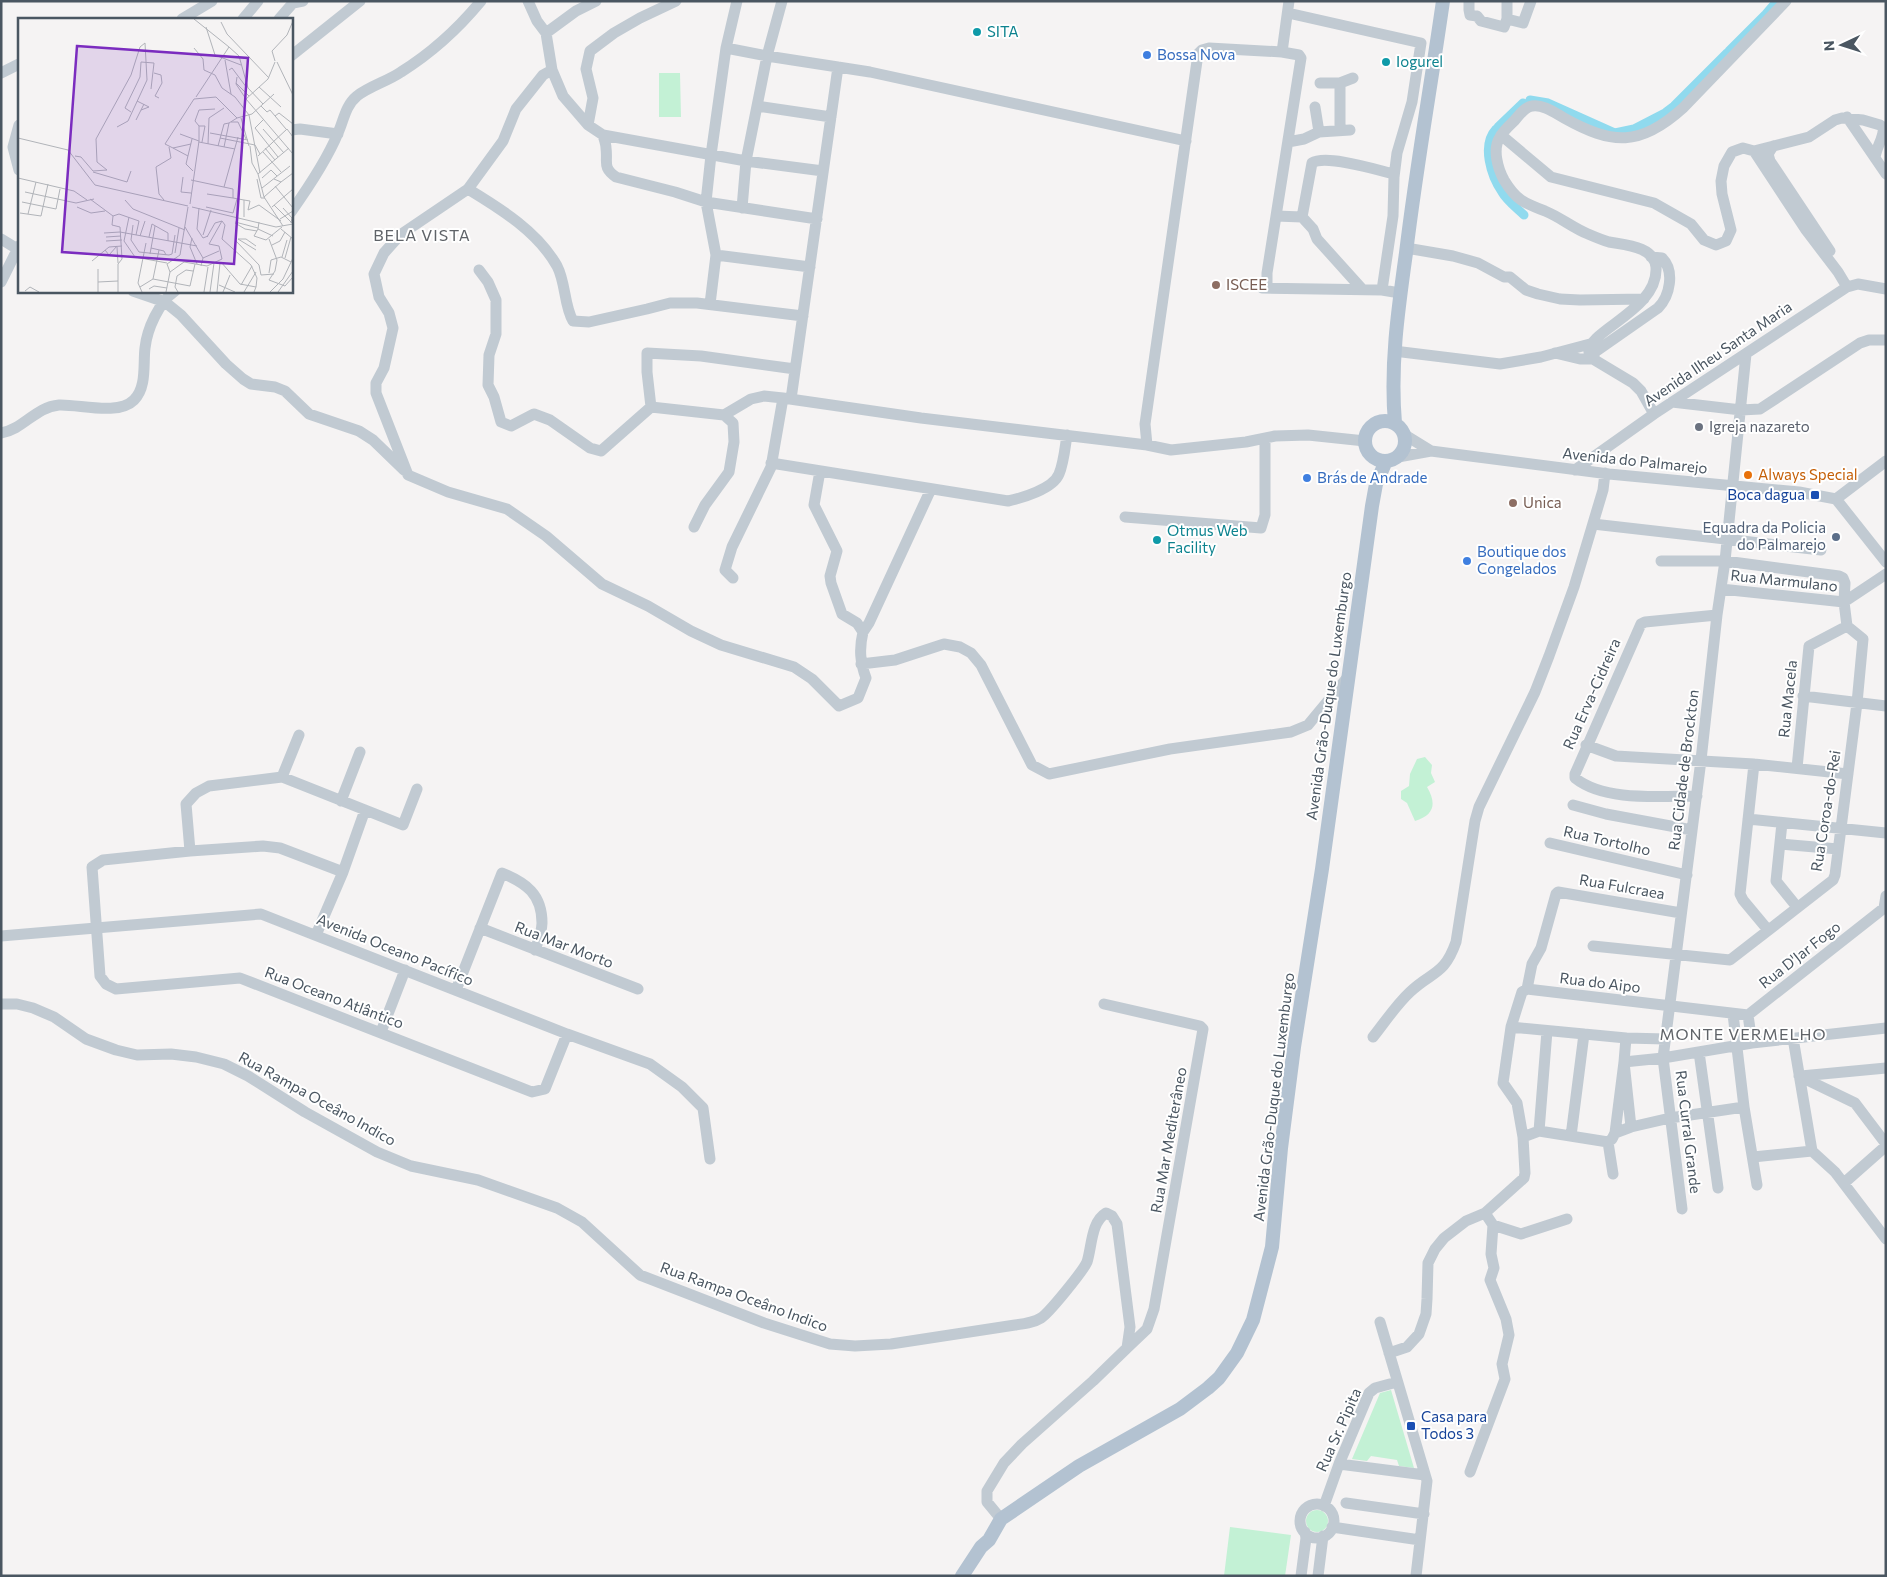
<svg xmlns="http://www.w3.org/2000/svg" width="1887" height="1577" font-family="Commissioner,sans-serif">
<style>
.green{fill:#c3f1d5}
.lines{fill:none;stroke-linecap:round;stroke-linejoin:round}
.canal{stroke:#90daee;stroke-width:9}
.minor{stroke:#c1cad2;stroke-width:11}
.major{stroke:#b3c2d1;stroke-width:14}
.culture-dot{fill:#0f9aa8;stroke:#fff;stroke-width:2}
.shop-dot{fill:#3f7fe0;stroke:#fff;stroke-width:2}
.education-dot{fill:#8d6e63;stroke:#fff;stroke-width:2}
.worship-dot{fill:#6b7280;stroke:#fff;stroke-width:2}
.food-dot{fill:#e8710a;stroke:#fff;stroke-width:2}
.transit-dot{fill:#1a4fb4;stroke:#fff;stroke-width:2}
.service-dot{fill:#5c6f8a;stroke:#fff;stroke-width:2}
.labels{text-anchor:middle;stroke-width:4;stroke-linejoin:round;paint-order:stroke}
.culture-label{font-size:15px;fill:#0d838f;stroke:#fff;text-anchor:start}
.shop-label{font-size:15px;fill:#366cbe;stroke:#fff;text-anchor:start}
.education-label{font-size:15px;fill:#785e54;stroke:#fff;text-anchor:start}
.street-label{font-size:15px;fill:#4a5661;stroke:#fff}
.worship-label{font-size:15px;fill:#5b616d;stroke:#fff;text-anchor:start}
.food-label{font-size:15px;fill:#c56008;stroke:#fff;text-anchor:start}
.transit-label{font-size:15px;fill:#164399;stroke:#fff;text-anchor:end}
.service-label{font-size:15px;fill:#4e5e75;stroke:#fff;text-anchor:end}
.neighbourhood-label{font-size:16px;letter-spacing:1px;fill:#5f6368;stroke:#fff}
.inset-road{fill:none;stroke:#b1b4b9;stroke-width:1}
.view{fill:#7b2cbf;fill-opacity:0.15;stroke:#7b2cbf;stroke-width:2.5}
.inset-edge{fill:none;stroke:#4a5661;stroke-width:2.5}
</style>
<rect width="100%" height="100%" fill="#f5f3f3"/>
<path class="green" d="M659,73H680L681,117H659Z
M1425,757L1432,765L1431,773L1435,782L1427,787C1437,804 1434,815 1415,821L1407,803L1401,799V791L1409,786L1410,774L1417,759Z
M1391,1390L1414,1468L1399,1466L1397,1460L1371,1456L1367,1461L1352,1459L1380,1393Z
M1306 1521a11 11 0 1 1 22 0a11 11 0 1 1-22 0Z
M1230,1527L1291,1535L1285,1576H1224Z"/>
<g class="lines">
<path class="canal" d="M1766,14L1777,1
M1729,51L1765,15
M1530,100L1548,103L1615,133L1634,129L1665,113
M1666,112L1674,106L1727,53
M1498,127L1523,103
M1496,129C1481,145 1491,176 1502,192C1507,201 1517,208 1524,215"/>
<path class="minor" d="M528,1L537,21L546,33L552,70L543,75L516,109L503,141L468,189L400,235L384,253L374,274L379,297L389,313L393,328L384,368L376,383V393L408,475L448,492L507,509L546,536L602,584L648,606L691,631L721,645L794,667L812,679L839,706L858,698L866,678C860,662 859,649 863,632L857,623L842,614L831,583L830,576L837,551L814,505L820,471
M1469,1V10L1470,15L1477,16L1481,21L1504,27L1507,19V1
M1288,13L1421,43L1412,102L1397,153L1394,177L1393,216L1382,290
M182,19L212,1
M243,19L258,1
M279,19L293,3L303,1
M1507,19L1523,23L1531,1
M546,33L576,11L596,1
M726,48L767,56L870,72L1186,141
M291,56L360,1
M552,70L563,96L588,125L603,135L746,161L823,171
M1,73L19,64
M1320,83H1340L1353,78
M757,106L831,117
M1315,107L1319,132
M1847,117L1886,174
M19,125L13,147L19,170
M588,125L593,98L586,69L590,51L614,33L640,18L676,1
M1340,125V83
M291,130L300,129L338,134
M603,135C604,139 606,144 606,148C608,163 602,167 616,177L675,192L706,202L817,219
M1501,135L1551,177L1654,203L1691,224L1704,240L1716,245L1726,241L1731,230L1722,194L1721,181L1724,166L1732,152L1743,148L1754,151L1809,137L1835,120L1842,118L1863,120L1880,125L1883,127C1885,136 1876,147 1875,158
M1288,142L1304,139L1319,132L1350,130
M1773,146L1768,154L1770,161L1830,251
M1754,151L1806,230L1838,272L1847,287
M468,189C501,209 538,232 557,266C566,283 564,306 573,321L589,322L647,309L670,303H697L803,316
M742,208L746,161L767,56L782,1
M291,212C308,188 327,160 338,133C344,120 345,106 357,96C370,86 388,81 401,72C433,52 457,30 481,1
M1276,216L1302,217L1313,229L1317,239L1362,289
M1302,217L1312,163C1326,154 1377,170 1394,174
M1,239L19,250
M1406,248L1453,256L1478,263L1504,277H1510L1526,290L1538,294L1560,299L1580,300L1644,299
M716,255L810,267
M1651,257L1662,258C1675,271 1670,296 1658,308L1595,352L1593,359L1589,352C1588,330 1659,310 1656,267C1654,246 1624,245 1609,242C1602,240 1595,237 1588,234C1573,228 1560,217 1545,211C1524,203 1516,200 1504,180C1498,169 1492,149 1500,137C1504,130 1510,125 1515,120C1520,114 1525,107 1532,106C1543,104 1555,113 1564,118C1612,145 1640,147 1683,108L1786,1
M479,270L488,282L496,300V334L489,355L488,385L494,397L501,422L511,426L534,414L550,420L590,448L601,451L651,407L724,415L751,399L764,396L783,398
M1,282L19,246
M1262,288L1382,290L1400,293
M1267,288V273L1301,58L1299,55L1282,52
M133,291L165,302L181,315L226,364L243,379L251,384L275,387L285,391L309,414L359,431L373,440L404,470
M710,304L716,255L706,202L711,155L726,48L737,1
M1394,351L1500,364L1541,357L1590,344
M1555,353L1580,359H1593L1633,383L1641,391L1654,414
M791,399L838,67
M1672,402L1741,410L1760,409L1860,343L1869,340H1886
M651,407L647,372V353L701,356L795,369
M1,433C24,429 35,407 59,405C79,404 118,416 134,400C147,387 143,364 145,348C147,329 159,302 175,291
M1405,435L1431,451
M1147,445L1145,424L1198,54L1202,50L1209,48L1282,52L1289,1
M1398,457L1431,451L1609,474L1799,492L1836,499
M771,463L1008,501C1022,498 1053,489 1059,474C1064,462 1065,447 1067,435
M1575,470L1654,414L1847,287L1858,284L1886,289
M1836,499L1886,562
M1836,499L1886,461
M1125,517L1261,528L1265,515V438
M1593,524L1821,550
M694,527L705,505L729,472L734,442L733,423L724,415
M733,578L725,570L732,547L771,467L783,398L921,418L1147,445L1171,450L1246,442L1275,436L1308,435L1365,441
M1721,589L1844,602
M1844,602L1886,574
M863,632L869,623L931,489
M861,664L895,660L944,644L960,647L971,653L981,665L1032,765L1049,774L1170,749L1291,732L1308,725L1347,678
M1803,696L1886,706
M1586,745L1616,756L1754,764L1848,774
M1754,764L1740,894L1743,900L1768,930
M1797,768L1809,646L1847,626
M282,777L299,735
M1697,796C1660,796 1605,802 1575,778V774L1641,624L1645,622L1717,615
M341,801L360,752
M1573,805L1606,814L1692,830
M1748,819L1886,833
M1782,823L1776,881L1797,907
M1550,843L1687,875
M1780,844L1838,849
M190,851L186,804L196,793L209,786L282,777L403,825L417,789
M343,872L280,848L263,846L190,851L103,860L92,867L100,976L106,984L116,989L240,978L532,1092L545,1089L567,1034
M480,928L638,989
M316,935L343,872L365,810
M1,936L261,914L567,1034L650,1064L682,1087L703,1108L710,1159
M1593,946L1730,960L1833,880L1835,875L1857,703L1863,639L1847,626L1844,602L1845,583L1843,578L1839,576L1725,561H1661
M1527,989L1532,964L1541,948L1556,894L1558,892L1681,913
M1527,989L1748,1015
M456,990L502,873C526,883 542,894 542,923C542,931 538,942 535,950
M1,1004H17L33,1008L54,1017L86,1039L116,1050L137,1055L171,1054L196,1057L224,1064L248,1076L305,1112L377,1152L411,1166L478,1180L557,1208L582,1222L640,1275L764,1323L830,1344L855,1346L891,1344L1015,1325C1024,1324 1033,1323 1041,1318C1049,1313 1083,1271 1087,1262C1092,1246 1091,1222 1106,1213L1112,1216L1117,1224L1130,1327L1127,1348L1093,1381L1022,1444L1004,1463L987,1491V1502L1001,1519
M1104,1004L1200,1026L1203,1029L1154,1309L1147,1329L1127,1348
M1733,1014L1744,1107L1757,1185
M1748,1015L1884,908L1886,896
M1748,1015L1752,1043
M1511,1027L1626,1038
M381,1032L405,970
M1373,1037C1385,1022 1396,1005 1410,992C1432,971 1444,976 1456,942L1475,821L1479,807L1535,692L1549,656L1574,587L1603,490L1605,473
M1793,1038L1812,1151L1835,1172L1886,1239
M1699,1052L1718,1188
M1799,1076L1855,1103L1886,1144
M1801,1076L1886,1068
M1631,1127L1670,1118L1744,1107
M1539,1131L1547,1031
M1615,1133L1631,1127L1624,1062L1626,1038L1666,1039
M1571,1136L1584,1034
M1523,1137L1517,1103L1503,1083L1511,1027L1522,992L1527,989
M1608,1142L1613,1174
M1753,1157L1812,1151
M1844,1183L1886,1146
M1682,1209L1663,1058L1701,760L1717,615L1725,561L1746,354
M1493,1225L1521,1234L1567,1219
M1380,1322L1427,1481L1416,1576
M1389,1353L1407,1347L1419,1334L1426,1314L1427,1299L1428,1263L1435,1249L1444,1238L1466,1221L1485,1213L1524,1178L1525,1173L1523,1137L1539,1131L1608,1142L1612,1139L1615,1133L1624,1062L1663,1058L1752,1043L1886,1028
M1339,1464L1425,1475
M1470,1472L1505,1379L1502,1364L1509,1335L1506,1319L1490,1280L1494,1268L1491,1254L1493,1225L1485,1213
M1346,1503L1424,1514
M1300 1521a17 17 0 1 1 34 0a17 17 0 1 1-34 0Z
M1324,1506L1339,1464L1369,1393L1375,1388L1397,1382
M1332,1527L1420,1540
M1301,1576L1306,1538L1305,1532
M1318,1576L1323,1536"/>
<path class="major" d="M1365 441a20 20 0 1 1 40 0a20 20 0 1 1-40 0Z
M1395,423C1390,366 1398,310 1406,253C1416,169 1431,85 1443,1
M962,1576L981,1547L989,1540L1001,1519L1079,1466L1180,1409L1208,1388L1219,1378L1237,1353L1253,1320L1272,1247L1281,1148L1294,1047L1322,869L1372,506L1376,484L1386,461"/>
</g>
<g class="culture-dot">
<circle cx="977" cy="32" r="5"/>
<circle cx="1386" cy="62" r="5"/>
<circle cx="1157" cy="540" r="5"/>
</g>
<g class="shop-dot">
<circle cx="1147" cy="55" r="5"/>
<circle cx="1307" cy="478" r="5"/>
<circle cx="1467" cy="561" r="5"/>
</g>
<g class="education-dot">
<circle cx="1216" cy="285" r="5"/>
<circle cx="1513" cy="503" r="5"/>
</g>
<circle class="worship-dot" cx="1699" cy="427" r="5"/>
<circle class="food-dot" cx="1748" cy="475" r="5"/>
<g class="transit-dot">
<rect x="1810" y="490" width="10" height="10" rx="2.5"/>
<rect x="1406" y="1421" width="10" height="10" rx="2.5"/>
</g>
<circle class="service-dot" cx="1836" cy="537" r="5"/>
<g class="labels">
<g class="culture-label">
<text x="987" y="37">SITA</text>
<text x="1396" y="67">Iogurel</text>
<text x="1167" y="536">Otmus Web<tspan x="1167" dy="17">Facility</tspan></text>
</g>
<g class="shop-label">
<text x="1157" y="60">Bossa Nova</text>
<text x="1317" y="483">Brás de Andrade</text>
<text x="1477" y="557">Boutique dos<tspan x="1477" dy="17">Congelados</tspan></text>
</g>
<g class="education-label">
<text x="1226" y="290">ISCEE</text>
<text x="1523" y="508">Unica</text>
</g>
<g class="street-label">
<text transform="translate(1718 354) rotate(-34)" y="5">Avenida Ilheu Santa Maria</text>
<text transform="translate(1635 461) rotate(6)" y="5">Avenida do Palmarejo</text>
<text transform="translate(1784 581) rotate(6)" y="5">Rua Marmulano</text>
<text transform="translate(1592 694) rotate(-66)" y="5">Rua Erva-Cidreira</text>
<text transform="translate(1329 696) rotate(-82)" y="5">Avenida Grão-Duque do Luxemburgo</text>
<text transform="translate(1788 699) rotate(-84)" y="5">Rua Macela</text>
<text transform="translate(1684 770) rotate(-83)" y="5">Rua Cidade de Brockton</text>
<text transform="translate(1826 811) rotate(-81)" y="5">Rua Coroa-do-Rei</text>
<text transform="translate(1607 841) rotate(13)" y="5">Rua Tortolho</text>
<text transform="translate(1622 887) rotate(10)" y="5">Rua Fulcraea</text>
<text transform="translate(564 945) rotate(21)" y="5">Rua Mar Morto</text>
<text transform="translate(395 950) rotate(22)" y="5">Avenida Oceano Pacífico</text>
<text transform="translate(1800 955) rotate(-38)" y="5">Rua D'Jar Fogo</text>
<text transform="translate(1600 983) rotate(7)" y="5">Rua do Aipo</text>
<text transform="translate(334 998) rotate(21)" y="5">Rua Oceano Atlântico</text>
<text transform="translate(1274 1097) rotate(-83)" y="5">Avenida Grão-Duque do Luxemburgo</text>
<text transform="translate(317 1099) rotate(29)" y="5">Rua Rampa Oceâno Indico</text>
<text transform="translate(1688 1132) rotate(83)" y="5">Rua Curral Grande</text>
<text transform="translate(1169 1140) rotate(-80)" y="5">Rua Mar Mediterâneo</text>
<text transform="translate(744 1297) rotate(20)" y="5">Rua Rampa Oceâno Indico</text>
<text transform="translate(1339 1430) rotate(-66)" y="5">Rua Sr. Pipita</text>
</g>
<g class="worship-label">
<text x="1709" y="432">Igreja nazareto</text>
</g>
<g class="food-label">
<text x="1758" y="480">Always Special</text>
</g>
<g class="transit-label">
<text x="1805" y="500">Boca dagua</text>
<text x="1421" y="1422" text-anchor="start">Casa para<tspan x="1421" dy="17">Todos 3</tspan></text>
</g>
<g class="service-label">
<text x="1826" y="533">Equadra da Policia<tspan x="1826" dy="17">do Palmarejo</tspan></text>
</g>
<g class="neighbourhood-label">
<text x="422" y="241">BELA VISTA</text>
<text x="1743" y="1040">MONTE VERMELHO</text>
</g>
</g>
<g transform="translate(18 18)">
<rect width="275" height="275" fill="#f5f3f3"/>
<path class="inset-road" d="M176,1L211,29L178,79M203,4L209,16L251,60M188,9L197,37L223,47M211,29L221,38L230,70L245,86M176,30L185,41L186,52L197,57L204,70L217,79L231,97L242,155M207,42L213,76M257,43L254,33L269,17L275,3M259,44L275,77M211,52L214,50L229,70M136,55L143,57L144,65L137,78L141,80M219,59L218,66L228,81L275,136M218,65L231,78M241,69L263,89M228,81L250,61L257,44M119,83L131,89L123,92M243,88L249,94L252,92L268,111M113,94L107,90L122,59L123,44L136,45L133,71M257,98L261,95L275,106M223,100L231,128M246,101L237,110L260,139M118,102L126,86M213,104H220L228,121M181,108H187L184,124M245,111L266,135M192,115L230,122M162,116L181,123L172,186M0,120L50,132L77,167L170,188M202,120L237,127L242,136M174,121L168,146L175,153M181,123V108L177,103L181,92L197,91M181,124L217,131M173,126L155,130L147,126L176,81L198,79L219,100L234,96L256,76M190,126L191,100L206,90M200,128L206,106L211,105M232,128L234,145L240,156M206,129L211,105L219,100M155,130L170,138M247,130L257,142M245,134L263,154M57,138L63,139L75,153L89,152L79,144L78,121L113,57L122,29L127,25L129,62L110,103L99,109M240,138L269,111L275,119M75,154L109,164L113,153M165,159L163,174L173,175M0,160L56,173M244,160L253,152L259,158M239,161L243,180H247M256,161L263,164L275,155M173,162L215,171V180L226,182V199M257,168L275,190M206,169L220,119M244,170L272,148M56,173L69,182M7,174L58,185L76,181M189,176L215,180M246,179L263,164M72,181L95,198L94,207L102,209L104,241L100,246V274M107,182L115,191L167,212M146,182L141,176L138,149L153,140L151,129M226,182L232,183L230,192L241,187L263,203M4,184L38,191L42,171M256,187L275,206M59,189L73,195L87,193M174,189L258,209L275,206M188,189L215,195L219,181M254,189L275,171M181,190L179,211L185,220L190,218M265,190L274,200L273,205M2,195L23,198L30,166M10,196L18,164M95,198L101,196L121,203L118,217M262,201L275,193M204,203L207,207L204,221L233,247L239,260L238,269M217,204L240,210M241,204L240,211L255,218M217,205L227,211L239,213M115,207L113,222L121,234L151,237M265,208L246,179L240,156L271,130M167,209L185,240L183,248M240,211L236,218L248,222L264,209M263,211L275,221M86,215L102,214L179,228M185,217L193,192M122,218L127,203M88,219L103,218M131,219L134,206L150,215V223M189,219L197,205L204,203M174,220L172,229L179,246M251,221L259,242L257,253L251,262L267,268L275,259M88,223L104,222M106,223L117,239L149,245M106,223L111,199M218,223L241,247L243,257L256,256M254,227L262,223L267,214M238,228L228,221H220L238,232M99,229L100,245M133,230L146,233L148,237M87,232L91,237L99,228M157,235L161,210M132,236L137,208M151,237L154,236L157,217M162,237L170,189M264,239L269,222M185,240L201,233M267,240L273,219M204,241L201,228L191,226L204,203M74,243L91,229L104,228M166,244L189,248M203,244L222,266L238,269L236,274M189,248L204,241M152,254L149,246L162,237M152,254L166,244M251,255L253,242L263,239L273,244M135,261L141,232M80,264L100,263M201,267L217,274M223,267L234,248M122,269L135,261L172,268L177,246M131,271L136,268L149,270M7,273L12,269L21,274M80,274V251M124,274L120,265L128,225M148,274L152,254M160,274L157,269L159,258L168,252L175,253M186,274L190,249M192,274L196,245M199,274L202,245M205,274L212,257M226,274L238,254M252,274L265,261L275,240M260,274L275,253"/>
<path class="view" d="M59,28L230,40L216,246L44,234Z"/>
<rect width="275" height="275" class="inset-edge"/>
</g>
<rect width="1887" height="1577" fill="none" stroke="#4a5661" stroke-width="5"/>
<g transform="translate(1842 45) rotate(266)" stroke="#ffffff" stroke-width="4" paint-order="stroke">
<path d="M0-4L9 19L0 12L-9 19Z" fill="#4a5661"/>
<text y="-8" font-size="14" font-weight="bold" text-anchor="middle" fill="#4a5661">N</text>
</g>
</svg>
